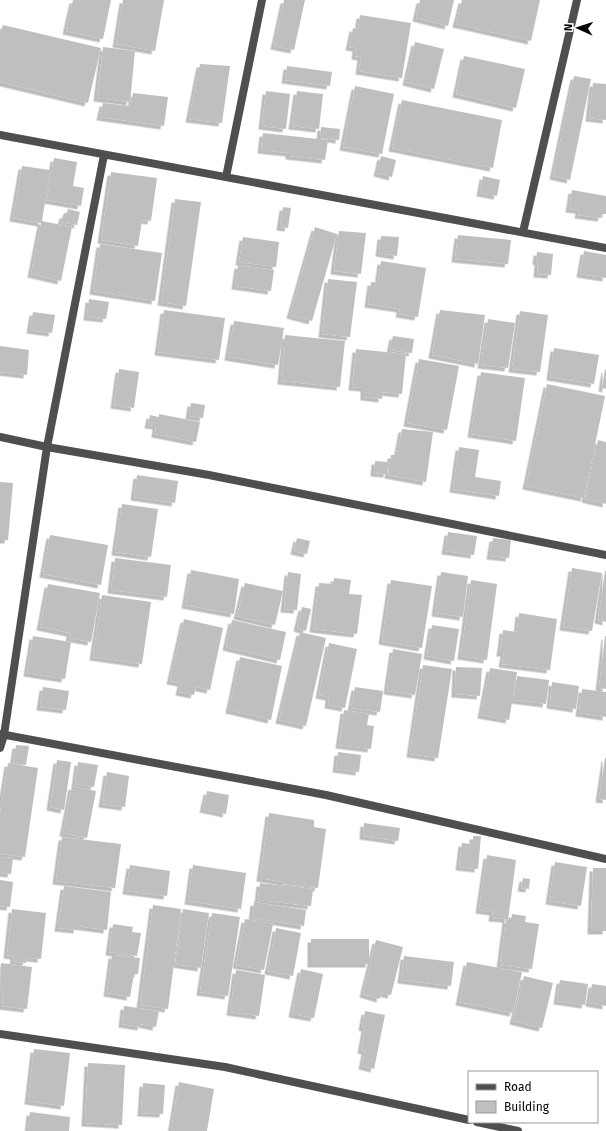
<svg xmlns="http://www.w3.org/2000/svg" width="606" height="1131" font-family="'Fira Sans',sans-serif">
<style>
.building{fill:#bfbfbf;filter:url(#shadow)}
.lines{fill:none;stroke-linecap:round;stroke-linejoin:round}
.minor{stroke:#4f4f4f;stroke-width:8}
</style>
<defs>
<filter id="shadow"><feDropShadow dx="-3.5" dy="3.5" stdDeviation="0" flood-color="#0004"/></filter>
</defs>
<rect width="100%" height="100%" fill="#fff"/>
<path class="building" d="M73,0H111L103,39L66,31Z
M123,0H164L155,51L116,44Z
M284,0H305L294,50L274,46Z
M420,0H454L448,26L416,18Z
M462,0H540L531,41L456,24Z
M360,15L411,23L402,78L359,71L361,57L355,56L356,48L349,47L353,28L358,29Z
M3,25L101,48L88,103L0,82V34Z
M415,42L444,49L434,89L406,82Z
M103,47L135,51L130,102L97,98Z
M464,56L525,69L516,108L456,94Z
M200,64L230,66L222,123L189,119Z
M287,66L332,72L330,86L285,80Z
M574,76L591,79L570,180L553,176Z
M593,83L606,84V120L589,118Z
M355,86L394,94L382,154L343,147Z
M266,91L290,94L286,129L262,126Z
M297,91L323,94L319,129L292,126Z
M133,93L168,97L164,126L100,117L103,103L131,106Z
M402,100L502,120L493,168L392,148Z
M321,127L340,129L339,140L320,138Z
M263,133L328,140L325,160L289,156V153L261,150Z
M381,156L396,160L392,177L377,173Z
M54,158L77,162L73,186L84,188L81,206L47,200Z
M22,166L50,170L42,221L72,227L61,281L31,274L41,223L13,218Z
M111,172L157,178L151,221L142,220L138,246L101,240Z
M483,176L500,180L497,196L480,193Z
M572,190L606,196V214H602L601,218L578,215L579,210L569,209Z
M175,199L201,202L186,306L161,302Z
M283,207L291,208L288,228L280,227Z
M68,209L80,212L77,225L61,222L63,215H66Z
M315,227L337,234L312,321L290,315Z
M339,231L366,233L361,274L334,271Z
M458,235L511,240L508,264L455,259Z
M381,236L399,237L397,256L379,253Z
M243,237L279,242L276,267L239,262Z
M100,244L162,253L155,301L93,291Z
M584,251L606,255V278L580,274Z
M537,252L553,254L551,275L537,274L538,262L536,261Z
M381,261L426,268L418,317L399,314L400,309L368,304L371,282L378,283Z
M238,265L274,270L271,291L235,286Z
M328,279L357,282L350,337L322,334Z
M89,299L109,302L106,319L87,317Z
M164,310L225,318L219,360L158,352Z
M440,310L485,315L478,364L432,355Z
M520,311L548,315L540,372L512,369Z
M33,312L55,315L52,333L30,330Z
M488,319L515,323L508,368L481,365Z
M234,321L284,328L278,365L228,357Z
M285,335L345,341L340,387L281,381Z
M393,336L414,339L412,353L390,350Z
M0,346L29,350L27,375L0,372Z
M554,348L599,355L594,384L550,377Z
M356,349L406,354L402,394L382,392V399L364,397V388L352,387Z
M419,359L459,366L447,430L407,423Z
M119,369L139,372L134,408L114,405Z
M605,369L606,370V389L602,388Z
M481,372L525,378L516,441L471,434Z
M547,384L605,396L584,498L526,486Z
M191,403L205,405L203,418L189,416Z
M159,414L200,422L196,442L155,434L156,426L148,425L150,415L159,417Z
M402,429L433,432L426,482L388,475L391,455H397Z
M598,440L606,442V504L585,499Z
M459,447L479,450L475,477L501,481L499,496L453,489Z
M375,461L388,462L387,474L374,473Z
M137,475L178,481L175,503L134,497Z
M0,482L13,483L8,540H0Z
M122,504L158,509L151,557L115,552Z
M448,532L477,536L474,555L445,551Z
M50,535L108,545L101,585L43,574Z
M297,538L310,541L307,554L294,551Z
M493,538L511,540L509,558L490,556Z
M115,558L171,565L167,597L111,590Z
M572,568L602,573L592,631L563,627Z
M191,570L239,579L234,614L185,605Z
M605,571H606V622L598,620Z
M288,572L301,574L297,610L284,609Z
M441,572L468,576L463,617L435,613Z
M334,578L351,580L349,594L362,595L357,634L313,629L319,583L333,584Z
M391,580L432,586L422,648L382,641Z
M471,580L497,584L487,660L461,656Z
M245,583L283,591L275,625L237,616Z
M48,584L100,593L91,642L69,638L70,633L40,627Z
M102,595L151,602L142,664L93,657Z
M302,607L311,609L306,631L297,628Z
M519,613L557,619L550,670L502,664L504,653H500L503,630L517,632Z
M184,619L223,628L210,690L196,687L194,695L179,692L181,683L170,681Z
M232,620L286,632L280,660L226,647Z
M432,625L459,629L454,661L427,656Z
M300,632L326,638L306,726L279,720Z
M33,636L71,642L65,679L27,673Z
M605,636H606V689L599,688Z
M329,643L357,649L345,708L328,705L329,697L319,695Z
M393,649L422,654L415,695L387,691Z
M240,657L282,666L271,720L229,710Z
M423,665L452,669L438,758L410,754Z
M456,667L482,668L480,696L455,694Z
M490,668L517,672L509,720L481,715Z
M517,676L549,680L546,704L514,700Z
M552,682L579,686L576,709L550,705Z
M43,687L69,691L66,710L40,707Z
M355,687L383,691L380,712L351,708Z
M582,689L606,692V717L579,713Z
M344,710L369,714L367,725L374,726L371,749L339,745Z
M16,745L29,746L26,765L13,763Z
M338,752L361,755L359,772L336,769Z
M605,758H606V800L599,799Z
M57,760L71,762L64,810L50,807Z
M78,762L98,765L94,787L75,784Z
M8,763L38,768L25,857L0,854V814Z
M107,772L129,776L125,807L102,804Z
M72,786L96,791L87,838L63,833Z
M207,791L229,795L226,814L203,809Z
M269,813L314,820V827L326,829L318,888L283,884V882L260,878Z
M364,823L400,828L398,841L363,836Z
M473,836H481L478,869L459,867L462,843L473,844Z
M62,837L121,844L115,888L56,881Z
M487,855L516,860L508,920H511L512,914L526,916L525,922L539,924L532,969L500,965L506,919L492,918L493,912L479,910Z
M0,857L13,858L11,874L0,873Z
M555,862L587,867L581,906L549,901Z
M130,865L170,871L167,896L126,891Z
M193,865L246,873L241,909L188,901Z
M593,868H606V931H591Z
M523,878L530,879L529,889L521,888Z
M0,880L13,882L10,907L0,906Z
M260,883L313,889L311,906L258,900Z
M64,886L111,892L107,930L77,926V930L58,928Z
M254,902L306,910L304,926L252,918Z
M153,905L181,909L168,1009L140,1005Z
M12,909L46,913L41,959L27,958L26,963L13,961L14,956L7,955Z
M183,909L209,913L201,968L175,964Z
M212,913L240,917L228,996L200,992Z
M245,919L273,924L264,970L236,965Z
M113,924L133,927L132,932L141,933L137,956L109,952Z
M276,928L301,933L293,976L268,971Z
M311,939H369V964H311Z
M376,940L403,947L391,995L381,993L380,999L363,994Z
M112,955L140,958L138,974H134L130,997L107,993Z
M404,956L454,962L451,986L401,980Z
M467,962L522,972L513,1013L459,1002Z
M1,963L32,967L27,1009L1,1006L3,990L0,989Z
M301,969L323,974L314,1018L292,1014Z
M236,970L265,975L259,1016L230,1012Z
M524,976L553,983L542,1028L513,1021Z
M560,980L588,984L585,1005L557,1001Z
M592,984L606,986V1006L589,1003Z
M124,1006L159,1011L156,1027L141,1024V1027L122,1024Z
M365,1011L385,1015L374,1069L362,1066L365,1051L361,1050L365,1028L362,1027Z
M34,1049L70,1053L64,1106L28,1101Z
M88,1063L125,1065L122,1125L85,1123Z
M179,1082L214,1089L207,1131H171Z
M143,1083L165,1085L163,1114L141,1113Z
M30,1112L70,1117L69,1131H28Z"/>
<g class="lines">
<path class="minor" d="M0,135L606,248
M226,177L262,0
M523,232L577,0
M0,437L47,447L209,475L606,555
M0,734L326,795L606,859
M0,748L4,735L47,447L104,155
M0,1034L225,1067L469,1120
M477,1122L518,1131"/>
</g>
<rect x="468" y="1071" width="130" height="52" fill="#ffffff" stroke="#999999"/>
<rect x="476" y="1084" width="20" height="6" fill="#4f4f4f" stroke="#999999"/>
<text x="504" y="1091" font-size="12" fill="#000000">Road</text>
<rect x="476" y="1101" width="20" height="12" fill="#bfbfbf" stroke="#999999"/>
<text x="504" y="1111" font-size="12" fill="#000000">Building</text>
<g transform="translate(578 28) rotate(273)" stroke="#ffffff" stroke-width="3" paint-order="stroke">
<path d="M0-3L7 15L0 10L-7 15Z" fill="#000000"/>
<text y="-6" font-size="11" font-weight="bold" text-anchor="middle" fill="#000000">N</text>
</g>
</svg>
